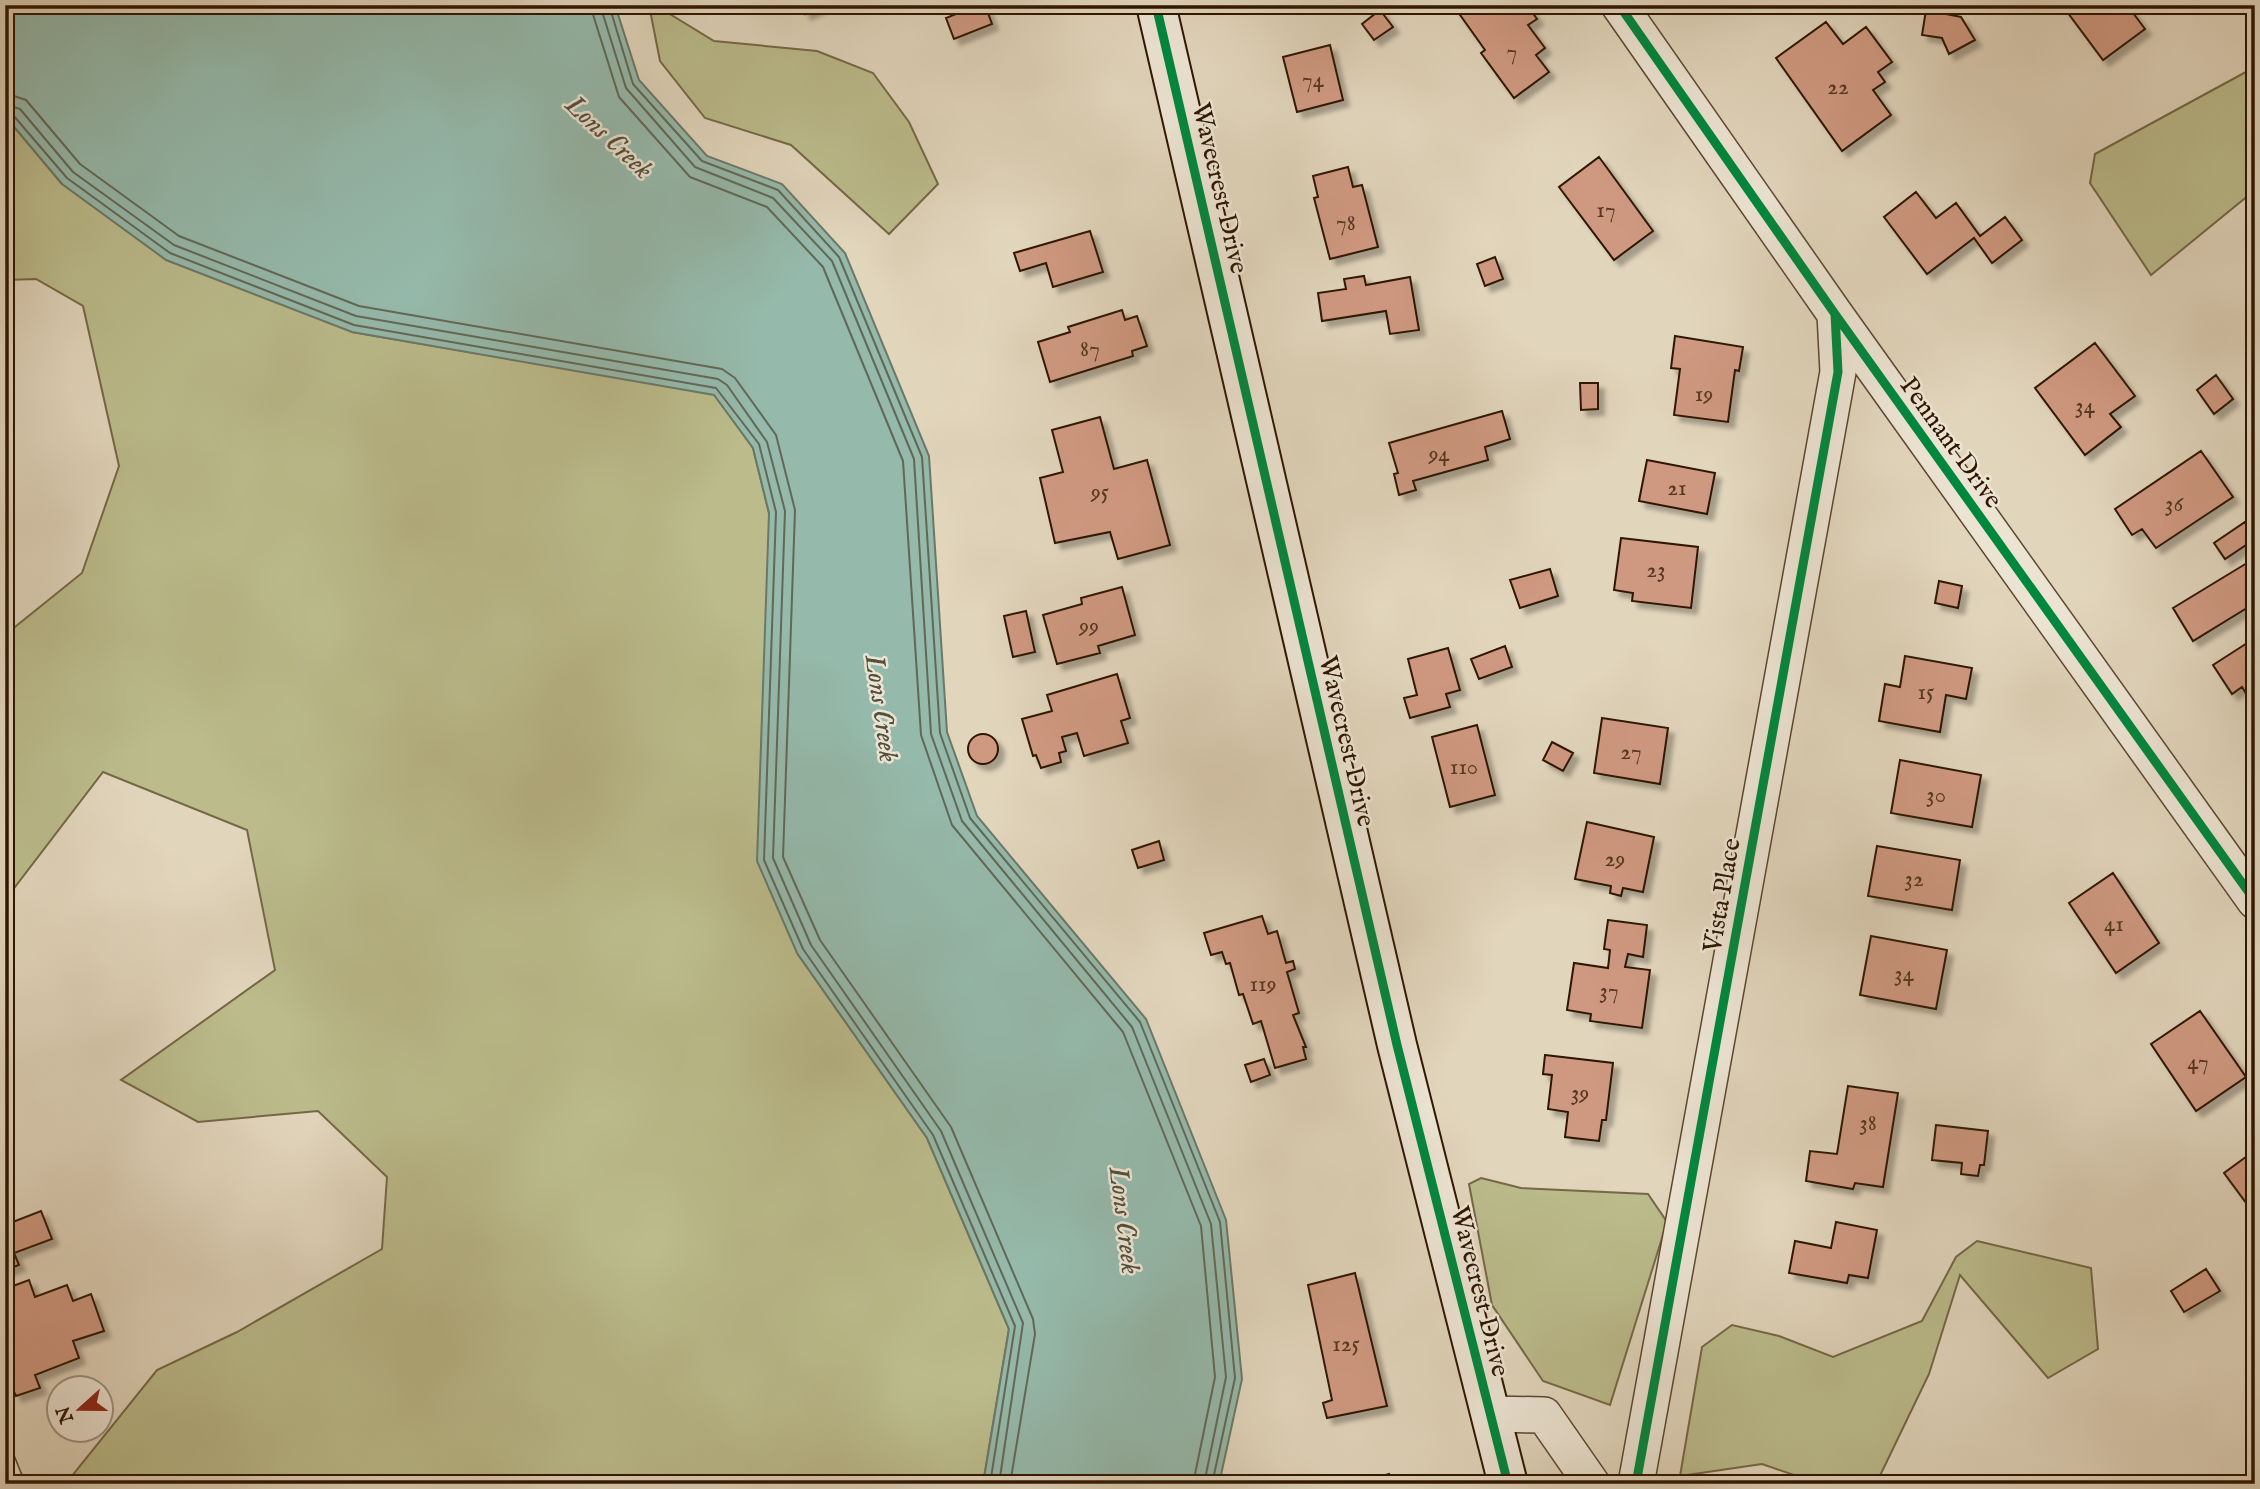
<svg xmlns="http://www.w3.org/2000/svg" width="2260" height="1489" font-family="'IM FELL English',serif">
<style>
.green{fill:#bbbb8b;stroke:#756846;stroke-width:2}
.water{fill:#95b9ab;stroke:#6c7867;stroke-width:2}
.lines{fill:none;stroke-linecap:round;stroke-linejoin:round}
.shore{stroke:#626856;stroke-width:2}
.building{fill:#cf9981;stroke:#2f1600;stroke-width:2;filter:url(#shadow)}
.lane-casing{stroke:#5c462f;stroke-width:21}
.street-casing{stroke:#5c462f;stroke-width:38}
.secondary-casing{stroke:#2f1600;stroke-width:42}
.lane{stroke:#ece4d3;stroke-width:18}
.street{stroke:#ece4d3;stroke-width:35}
.secondary{stroke:#ece4d3;stroke-width:38}
.cycleway-casing{stroke:#ece4d3;stroke-width:13}
.cycleway{stroke:#00873e;stroke-width:9}
.labels{text-anchor:middle;stroke-width:5;stroke-linejoin:round;paint-order:stroke}
.number-label{font-size:23px;fill:#573720}
.street-label{font-size:26px;fill:#2f1600;stroke:#ece4d3}
.water-label{font-size:28px;font-style:italic;fill:#534f3c;stroke:#ece4d3}
</style>
<defs>
<filter id="shadow"><feDropShadow dx="6" dy="6" stdDeviation="2" flood-color="#0004"/></filter>
</defs>
<rect width="100%" height="100%" fill="#e1d5bc"/>
<filter id="stains"><feTurbulence type="fractalNoise" baseFrequency=".00286" numOctaves="4"/><feColorMatrix values="0 0 0 0 .2 0 0 0 0 .09 0 0 0 0 .02 0 0 0 .5 -.17"/></filter>
<radialGradient id="worn" r=".72"><stop offset=".6" stop-color="#630" stop-opacity="0"/><stop offset="1" stop-color="#630" stop-opacity=".3"/></radialGradient>
<path class="green" d="M649,5H655L714,41L817,51L873,73L909,122L938,184L889,234L791,145L705,118L660,61Z
M2255,67V190L2151,275L2090,183L2095,154Z
M5,116L62,184L352,332L714,394L753,448L769,513L797,953L927,1138L1009,1329L983,1484H71V1477L157,1370L237,1332L382,1249L387,1177L318,1111L198,1122L121,1080L275,970L247,830L103,772L5,900V635L82,573L119,466L83,306L36,279L5,280Z
M1481,1178L1521,1188L1648,1194L1667,1222L1610,1405L1543,1381L1492,1305L1469,1184Z
M1977,1241L2091,1268L2098,1349L2048,1378L1960,1275L1929,1374L1876,1484H1820L1762,1464L1680,1476L1702,1347L1732,1325L1779,1336L1833,1357L1922,1321L1956,1257Z"/>
<path class="water" d="M5,5H615L639,80L707,156L782,184L845,253L929,456L947,732L977,816L1146,1019L1226,1220L1242,1379L1219,1484H983L1009,1329L927,1138L797,953L757,861L769,513L753,448L714,395L352,332L166,260L62,184L5,116Z"/>
<g class="lines">
<path class="shore" d="M590,5L619,97L690,177L767,207L823,267L903,461L921,735L952,825L1123,1032L1201,1226L1215,1377L1193,1484
M600,5L626,88L695,167L773,198L832,261L914,459L931,734L962,821L1132,1027L1211,1224L1226,1377L1204,1484
M609,5L633,84L702,161L778,190L839,257L922,457L940,733L970,818L1140,1022L1220,1222L1235,1378L1212,1484
M5,93L26,100L80,164L179,236L359,306L722,369L735,378L776,435L795,510L783,857L820,940L951,1127L1033,1319L1035,1334L1010,1484
M5,104L20,109L73,172L174,245L356,316L718,379L727,385L767,442L785,511L773,858L811,945L941,1131L1023,1323L999,1484
M5,112L13,115L67,178L170,253L354,325L716,388L759,444L776,512L764,860L803,949L933,1135L1015,1326L990,1484"/>
</g>
<path class="building" d="M802,5H823L805,14Z
M978,5H985L992,24L954,39L946,18Z
M1453,5H1527L1537,19L1528,25L1545,48L1536,55L1549,72L1514,98L1481,53L1485,50Z
M2062,5H2127L2145,29L2103,60Z
M1380,10L1393,27L1374,40L1362,24Z
M1926,10L1961,17L1975,40L1949,54L1942,38L1922,35Z
M1826,22L1843,44L1866,27L1892,62L1878,72L1885,82L1873,90L1891,115L1842,151L1776,58Z
M1330,45L1343,100L1297,112L1283,57Z
M1599,157L1653,231L1614,260L1559,187Z
M1348,167L1353,187L1362,185L1378,247L1330,259L1314,198L1318,197L1313,176Z
M1916,192L1936,218L1956,203L1980,236L2005,217L2022,240L1992,263L1974,238L1927,274L1884,217Z
M1090,231L1103,272L1053,287L1046,263L1020,271L1014,253Z
M1495,257L1503,279L1485,286L1477,264Z
M1364,276L1366,285L1410,277L1419,330L1390,334L1386,311L1322,321L1318,293L1346,289L1344,279Z
M1122,310L1125,320L1137,316L1147,346L1132,351L1133,356L1050,382L1038,342L1070,332L1068,327Z
M1675,336L1743,347L1739,371L1735,370L1728,422L1674,415L1680,369L1671,368Z
M2095,343L2135,396L2110,414L2121,427L2085,455L2035,388Z
M2216,375L2233,399L2214,414L2197,390Z
M1580,383H1598V409L1581,410Z
M1502,411L1510,439L1485,447L1488,460L1413,481L1416,490L1399,495L1394,474L1398,473L1389,443Z
M1100,417L1114,469L1147,460L1170,545L1118,559L1110,532L1055,543L1040,478L1063,472L1052,430Z
M2201,451L2233,497L2156,548L2142,529L2132,535L2115,509Z
M1647,460L1715,473L1707,514L1639,501Z
M2245,522L2255,539L2225,559L2214,543Z
M1621,538L1698,547L1691,608L1632,601L1633,593L1614,590Z
M2247,563L2255,575V603L2193,641L2173,608Z
M1550,569L1558,596L1520,608L1510,580Z
M1939,581L1962,586L1958,608L1935,603Z
M1122,587L1135,635L1098,646L1100,653L1057,664L1043,615L1082,604L1081,598Z
M1026,611L1035,652L1013,657L1004,616Z
M2255,638V704L2253,705L2242,687L2232,694L2213,665Z
M1505,646L1512,667L1479,679L1471,659Z
M1448,648L1460,690L1446,694L1450,707L1410,718L1404,698L1417,695L1408,659Z
M1905,656L1972,668L1966,699L1946,695L1940,732L1879,721L1885,684L1900,687Z
M1117,674L1130,718L1121,721L1128,743L1084,756L1077,733L1062,737L1066,751L1059,753L1061,762L1041,768L1036,755L1033,756L1022,719L1052,711L1047,695Z
M1602,718L1668,728L1660,784L1594,773Z
M1477,725L1495,795L1450,807L1432,737Z
M968 749a15 15 0 1 1 30 0a15 15 0 1 1-30 0Z
M1552,742L1573,753L1563,771L1543,760Z
M1900,760L1981,775L1972,827L1891,813Z
M1587,822L1654,837L1643,892L1623,888L1621,896L1610,893L1611,886L1575,879Z
M1159,841L1164,860L1138,868L1132,850Z
M1877,846L1960,860L1952,910L1868,896Z
M2113,873L2159,943L2116,973L2069,903Z
M1262,916L1268,934L1277,931L1286,963L1293,961L1295,969L1287,972L1299,1013L1293,1015L1306,1047H1303L1306,1059L1275,1068L1261,1021L1253,1024L1243,994L1239,995L1230,963L1226,964L1222,952L1211,955L1204,933Z
M1608,920L1647,925L1643,957L1628,954L1625,967L1650,970L1642,1028L1590,1021L1591,1014L1567,1010L1574,963L1608,968L1610,950L1604,949Z
M1871,936L1947,950L1936,1009L1860,995Z
M2200,1011L2246,1077L2196,1111L2151,1044Z
M1545,1055L1613,1063L1606,1120H1602L1599,1141L1565,1137L1568,1112L1548,1109L1552,1075L1543,1074Z
M1264,1059L1270,1075L1251,1082L1245,1065Z
M1848,1086L1898,1093L1883,1187L1855,1183L1853,1189L1806,1181L1810,1151L1837,1154Z
M1936,1125L1988,1131L1984,1165H1980L1978,1176L1961,1174L1962,1163L1932,1160Z
M2254,1151L2255,1152V1215L2224,1173Z
M41,1211L52,1239L14,1253L19,1265L5,1270V1225Z
M1836,1222L1877,1230L1868,1278L1849,1275L1847,1283L1789,1273L1795,1241L1831,1248Z
M2206,1269L2220,1291L2184,1312L2171,1291Z
M1355,1273L1387,1406L1327,1418L1323,1403L1332,1400L1308,1285Z
M29,1280L35,1297L67,1285L73,1301L91,1294L104,1331L73,1341L79,1358L35,1375L40,1388L16,1396L5,1372V1289Z
M1389,1474L1391,1484H1354Z"/>
<g class="lines">
<g class="lane-casing">
<path id="lane" d="M5,1459L15,1484"/>
</g>
<g class="street-casing">
<path id="street" d="M1619,5L1835,314L2255,901
M1491,1414L1544,1415L1592,1484
M1636,1484L1838,372L1835,314"/>
</g>
<g class="secondary-casing">
<path id="secondary" d="M1156,5L1397,1045L1508,1484"/>
</g>
<use href="#lane" class="lane"/>
<use href="#street" class="street"/>
<use href="#secondary" class="secondary"/>
<g class="cycleway-casing">
<path id="cycleway" d="M1156,5L1397,1045L1508,1484
M1619,5L1835,314L2255,901
M1636,1484L1838,372L1835,314"/>
</g>
<use href="#cycleway" class="cycleway"/>
</g>
<g class="labels">
<g class="number-label">
<text x="1512" y="59">7</text>
<text x="1313" y="87">74</text>
<text x="1838" y="94">22</text>
<text x="1606" y="217">17</text>
<text x="1346" y="230">78</text>
<text x="1090" y="356">87</text>
<text x="1704" y="401">19</text>
<text x="2085" y="413">34</text>
<text x="1439" y="461">94</text>
<text x="1677" y="495">21</text>
<text x="1100" y="499">95</text>
<text x="2174" y="511">36</text>
<text x="1656" y="577">23</text>
<text x="1089" y="633">99</text>
<text x="1926" y="699">15</text>
<text x="1631" y="759">27</text>
<text x="1464" y="774">110</text>
<text x="1936" y="802">30</text>
<text x="1615" y="866">29</text>
<text x="1914" y="886">32</text>
<text x="2114" y="931">41</text>
<text x="1904" y="981">34</text>
<text x="1263" y="991">119</text>
<text x="1609" y="998">37</text>
<text x="2198" y="1069">47</text>
<text x="1580" y="1100">39</text>
<text x="1868" y="1130">38</text>
<text x="1346" y="1351">125</text>
</g>
<g class="street-label">
<text transform="translate(1221 188) rotate(77)" y="9">Wavecrest Drive</text>
<text transform="translate(1952 442) rotate(54)" y="9">Pennant Drive</text>
<text transform="translate(1348 741) rotate(77)" y="9">Wavecrest Drive</text>
<text transform="translate(1721 895) rotate(-80)" y="9">Vista Place</text>
<text transform="translate(1481 1291) rotate(76)" y="9">Wavecrest Drive</text>
</g>
<g class="water-label">
<text transform="translate(610 136) rotate(43)" y="10">Lons Creek</text>
<text transform="translate(883 708) rotate(82)" y="10">Lons Creek</text>
<text transform="translate(1126 1220) rotate(83)" y="10">Lons Creek</text>
</g>
</g>
<rect width="2260" height="1489" fill="none" stroke="#e1d5bc" stroke-width="28"/>
<rect x="7" y="7" width="2246" height="1475" fill="none" stroke="#2f1600" stroke-width="3.5"/>
<rect x="14" y="14" width="2232" height="1461" fill="none" stroke="#2f1600" stroke-width="2"/>
<g transform="translate(80 1409) rotate(249)"><circle r="33" fill="#ece4d3" stroke="#a0927f" stroke-width="2"/>
<path d="M0-5L12 26L0 18L-12 26Z" fill="#8f2418"/>
<text y="-10" font-size="19" font-weight="bold" text-anchor="middle" fill="#2f1600">N</text>
</g>
<rect width="100%" height="100%" filter="url(#stains)"/>
<rect width="100%" height="100%" fill="url(#worn)"/>
</svg>
